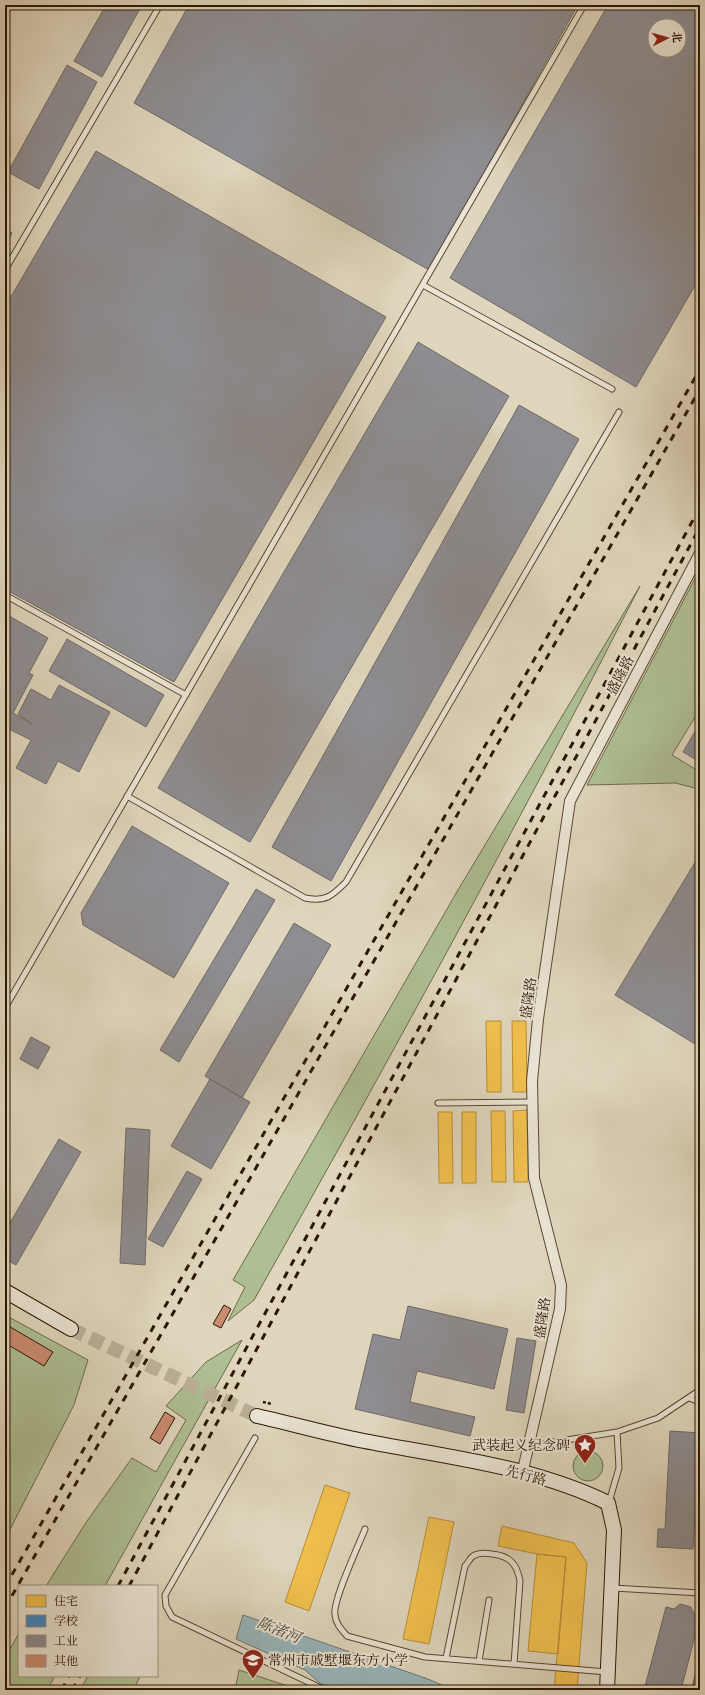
<svg xmlns="http://www.w3.org/2000/svg" width="705" height="1695" font-family="'Sorts Mill Goudy','Noto Serif SC',serif">
<style>
.green{fill:#aebf94;stroke:#6d6b4b}
.water{fill:#98b6bc;stroke:#6d7672}
.homes{fill:#f2c14e;stroke:#b78e37}
.schools{fill:#3f88c5;stroke:#39668a}
.industry{fill:#8d8d92;stroke:#706a67;fill-rule:evenodd}
.building{fill:#ca8c71;stroke:#2c1702}
.lines{fill:none;stroke-linecap:round;stroke-linejoin:round}
.secondary-tunnel{stroke:#bbb098;stroke-width:14;stroke-dasharray:14 7;stroke-linecap:butt}
.lane-casing{stroke:#594731;stroke-width:7}
.street-casing{stroke:#594731;stroke-width:12}
.secondary-casing{stroke:#2c1702;stroke-width:16}
.path{stroke:#2c1702;stroke-width:2.5;stroke-dasharray:3 2;stroke-linecap:butt}
.lane{stroke:#eae4d4;stroke-width:5}
.street{stroke:#eae4d4;stroke-width:10}
.secondary{stroke:#eae4d4;stroke-width:14}
.rail{stroke:#2c1702;stroke-width:3;stroke-dasharray:7 7;stroke-linecap:butt}
.labels{text-anchor:middle;stroke-width:4;stroke-linejoin:round;paint-order:stroke}
.street-label{font-size:14px;fill:#2c1702;stroke:#eae4d4}
.poi-label{font-size:14px;fill:#2c1702;stroke:#eae4d4;text-anchor:end}
.water-label{font-size:15px;font-style:italic;fill:#4c473a;stroke:#eae4d4}
</style>
<rect width="100%" height="100%" fill="#dfd6bd"/>
<filter id="stains"><feTurbulence type="fractalNoise" baseFrequency=".005" numOctaves="4"/><feColorMatrix values="0 0 0 0 .2 0 0 0 0 .09 0 0 0 0 .02 0 0 0 .5 -.17"/></filter>
<radialGradient id="worn" r=".72"><stop offset=".6" stop-color="#630" stop-opacity="0"/><stop offset="1" stop-color="#630" stop-opacity=".3"/></radialGradient>
<path class="green" d="M700,569V709L672,755L700,772L699,789L675,783L587,785Z
M640,586C517,827 387,1064 254,1300L228,1321L245,1287L233,1280L458,890Z
M5,1315L88,1360L74,1405L5,1539Z
M242,1340L105,1586H46L87,1521L132,1458L156,1472L186,1420L166,1406L206,1362Z
M573 1466a15 15 0 1 1 30 0a15 15 0 1 1-30 0Z
M19,1633V1676H55L47,1690H5V1658Z
M239,1670L300,1690L249,1687L248,1690H235Z
M88,1676H140L134,1690H80Z"/>
<path class="water" d="M243,1615L428,1679L453,1690H345L321,1684L305,1670L236,1639Z"/>
<path class="homes" d="M486,1021H501V1092H487Z
M512,1021H526L527,1092H513Z
M527,1110L528,1182H514L513,1111Z
M491,1111H505L506,1182H492Z
M438,1112H452L453,1183H439Z
M462,1112H476V1183H462Z
M325,1485L350,1493L309,1611L285,1602Z
M429,1517L454,1522L429,1644L403,1639Z
M502,1526L574,1543L587,1563L577,1690H554L566,1557L537,1554L498,1546Z
M537,1554L566,1557L558,1654L528,1651Z"/>
<path class="schools" d="M249,1687L285,1690H248Z"/>
<path class="industry" d="M106,5H142L102,77L74,61Z
M189,5H578L429,270L134,103Z
M608,5H700V277L636,387L450,278ZM655,26H679V50H655Z
M67,65L97,82L39,189L8,172Z
M96,151L386,317L174,682L5,589V307Z
M5,229L12,233L5,246Z
M418,342L509,396L250,842L158,788Z
M519,405L579,439L331,881L272,847Z
M9,616L48,638L29,673L33,675L13,713L32,724L18,714L31,689L51,700L59,685L110,712L79,772L58,761L46,784L16,768L31,740L5,727V623Z
M67,639L164,695L146,727L49,671Z
M700,723V762L683,752Z
M132,826L229,883L174,978L83,925L81,913Z
M700,854V1047L615,995Z
M256,889L275,900L179,1062L160,1050Z
M294,923L331,945L242,1098L205,1076Z
M31,1037L50,1047L38,1069L20,1059Z
M210,1079L250,1102L211,1169L171,1146Z
M126,1128L150,1130L145,1265L120,1263Z
M59,1139L81,1152L16,1265L5,1259V1226L7,1228Z
M187,1171L202,1179L163,1247L148,1239Z
M700,1258V1270L695,1267Z
M408,1306L508,1329L494,1389L417,1371L410,1402L475,1417L470,1436L355,1409L373,1334L400,1340Z
M517,1338L536,1341L524,1413L506,1410Z
M670,1431L700,1433L693,1549L657,1547L658,1529H665Z
M680,1604L691,1607L694,1614L700,1616L681,1690H644L666,1607L674,1609Z
M700,1657V1690H691Z"/>
<path class="building" d="M224,1305L231,1309L221,1328L213,1324Z
M5,1324L53,1352L44,1366L5,1343Z
M165,1412L175,1418L160,1444L150,1438Z"/>
<g class="lines">
<path class="secondary-tunnel" d="M71,1329L257,1416"/>
<g class="lane-casing">
<path id="lane" d="M5,270L160,5
M423,285L612,389
M5,595L186,695
M127,796L305,898C326,902 332,896 346,882L619,412
M5,1008L584,5
M438,1103L533,1102
M689,1398L700,1402
M255,1438L165,1595L166,1606L172,1617L325,1690
M529,1446L617,1432L658,1418L700,1390
M609,1502L619,1468L617,1432
M365,1529C359,1545 332,1601 335,1615C336,1624 341,1629 347,1636L425,1657L607,1672
M613,1588L700,1593
M446,1658L465,1566C468,1563 470,1558 473,1556C478,1553 486,1553 492,1554C510,1556 517,1564 520,1581L514,1664
M479,1661L489,1600"/>
</g>
<g class="street-casing">
<path id="street" d="M522,1474L560,1309L561,1285L534,1178L532,1081L538,1019L570,801L700,553"/>
</g>
<g class="secondary-casing">
<path id="secondary" d="M5,1291L71,1329
M257,1416C293,1424 328,1434 364,1441C446,1457 533,1466 608,1503L614,1530L607,1690"/>
</g>
<path class="path" d="M263,1402L272,1404"/>
<use href="#lane" class="lane"/>
<use href="#street" class="street"/>
<use href="#secondary" class="secondary"/>
<path class="rail" d="M118,1586L700,507
M129,1586L700,527
M5,1587L700,369
M5,1608L700,389
M62,1690L69,1676
M72,1690L80,1676"/>
</g>
<defs>
<g id="sight-pin" transform="scale(1.15)"><path d="M0 17L-7.5 6A9.5 9.5 0 1 1 7.5 6Z" fill="#8f2418" stroke="#eae4d4"/><path d="M0-6L1.8-2.2L6-1.7L2.9 1.2L3.7 5.4L0 3.3L-3.7 5.4L-2.9 1.2L-6-1.7L-1.8-2.2Z" fill="#fff"/></g>
<g id="school-pin" transform="scale(1.15)"><path d="M0 17L-7.5 6A9.5 9.5 0 1 1 7.5 6Z" fill="#8f2418" stroke="#eae4d4"/><path d="M0-5L7-2L0 1L-7-2ZM-4 1L0 2.5L4 1V4Q0 6-4 4Z" fill="#fff"/></g>
</defs>
<g fill-rule="evenodd">
<use href="#sight-pin" x="585" y="1445"/>
<use href="#school-pin" x="253" y="1660"/>
</g>
<g class="labels">
<g class="street-label">
<text transform="translate(620 675) rotate(-62)" y="5">盛隆路</text>
<text transform="translate(528 998) rotate(-82)" y="5">盛隆路</text>
<text transform="translate(542 1318) rotate(-81)" y="5">盛隆路</text>
<text transform="translate(526 1475) rotate(15)" y="5">先行路</text>
</g>
<g class="poi-label">
<text x="570" y="1450">武装起义纪念碑</text>
<text x="268" y="1665" text-anchor="start">常州市戚墅堰东方小学</text>
</g>
<g class="water-label">
<text transform="translate(279 1630) rotate(22)" y="5">陈渚河</text>
</g>
</g>
<rect width="705" height="1695" fill="none" stroke="#dfd6bd" stroke-width="20"/>
<rect x="6" y="6" width="693" height="1683" fill="none" stroke="#2c1702" stroke-width="2"/>
<rect x="10" y="10" width="685" height="1675" fill="none" stroke="#2c1702"/>
<rect x="18" y="1585" width="140" height="92" fill="#eae4d4" stroke="#9e9280"/>
<rect x="26" y="1595" width="20" height="12" fill="#f2c14e" stroke="#9e9280"/>
<text x="54" y="1605" font-size="12" fill="#2c1702">住宅</text>
<rect x="26" y="1615" width="20" height="12" fill="#3f88c5" stroke="#9e9280"/>
<text x="54" y="1625" font-size="12" fill="#2c1702">学校</text>
<rect x="26" y="1635" width="20" height="12" fill="#8d8d92" stroke="#9e9280"/>
<text x="54" y="1645" font-size="12" fill="#2c1702">工业</text>
<rect x="26" y="1655" width="20" height="12" fill="#ca8c71" stroke="#9e9280"/>
<text x="54" y="1665" font-size="12" fill="#2c1702">其他</text>
<g transform="translate(667 38) rotate(84)"><circle r="19" fill="#eae4d4" stroke="#9e9280"/>
<path d="M0-3L7 15L0 10L-7 15Z" fill="#8f2418"/>
<text y="-6" font-size="11" font-weight="bold" text-anchor="middle" fill="#2c1702">北</text>
</g>
<rect width="100%" height="100%" filter="url(#stains)"/>
<rect width="100%" height="100%" fill="url(#worn)"/>
</svg>
